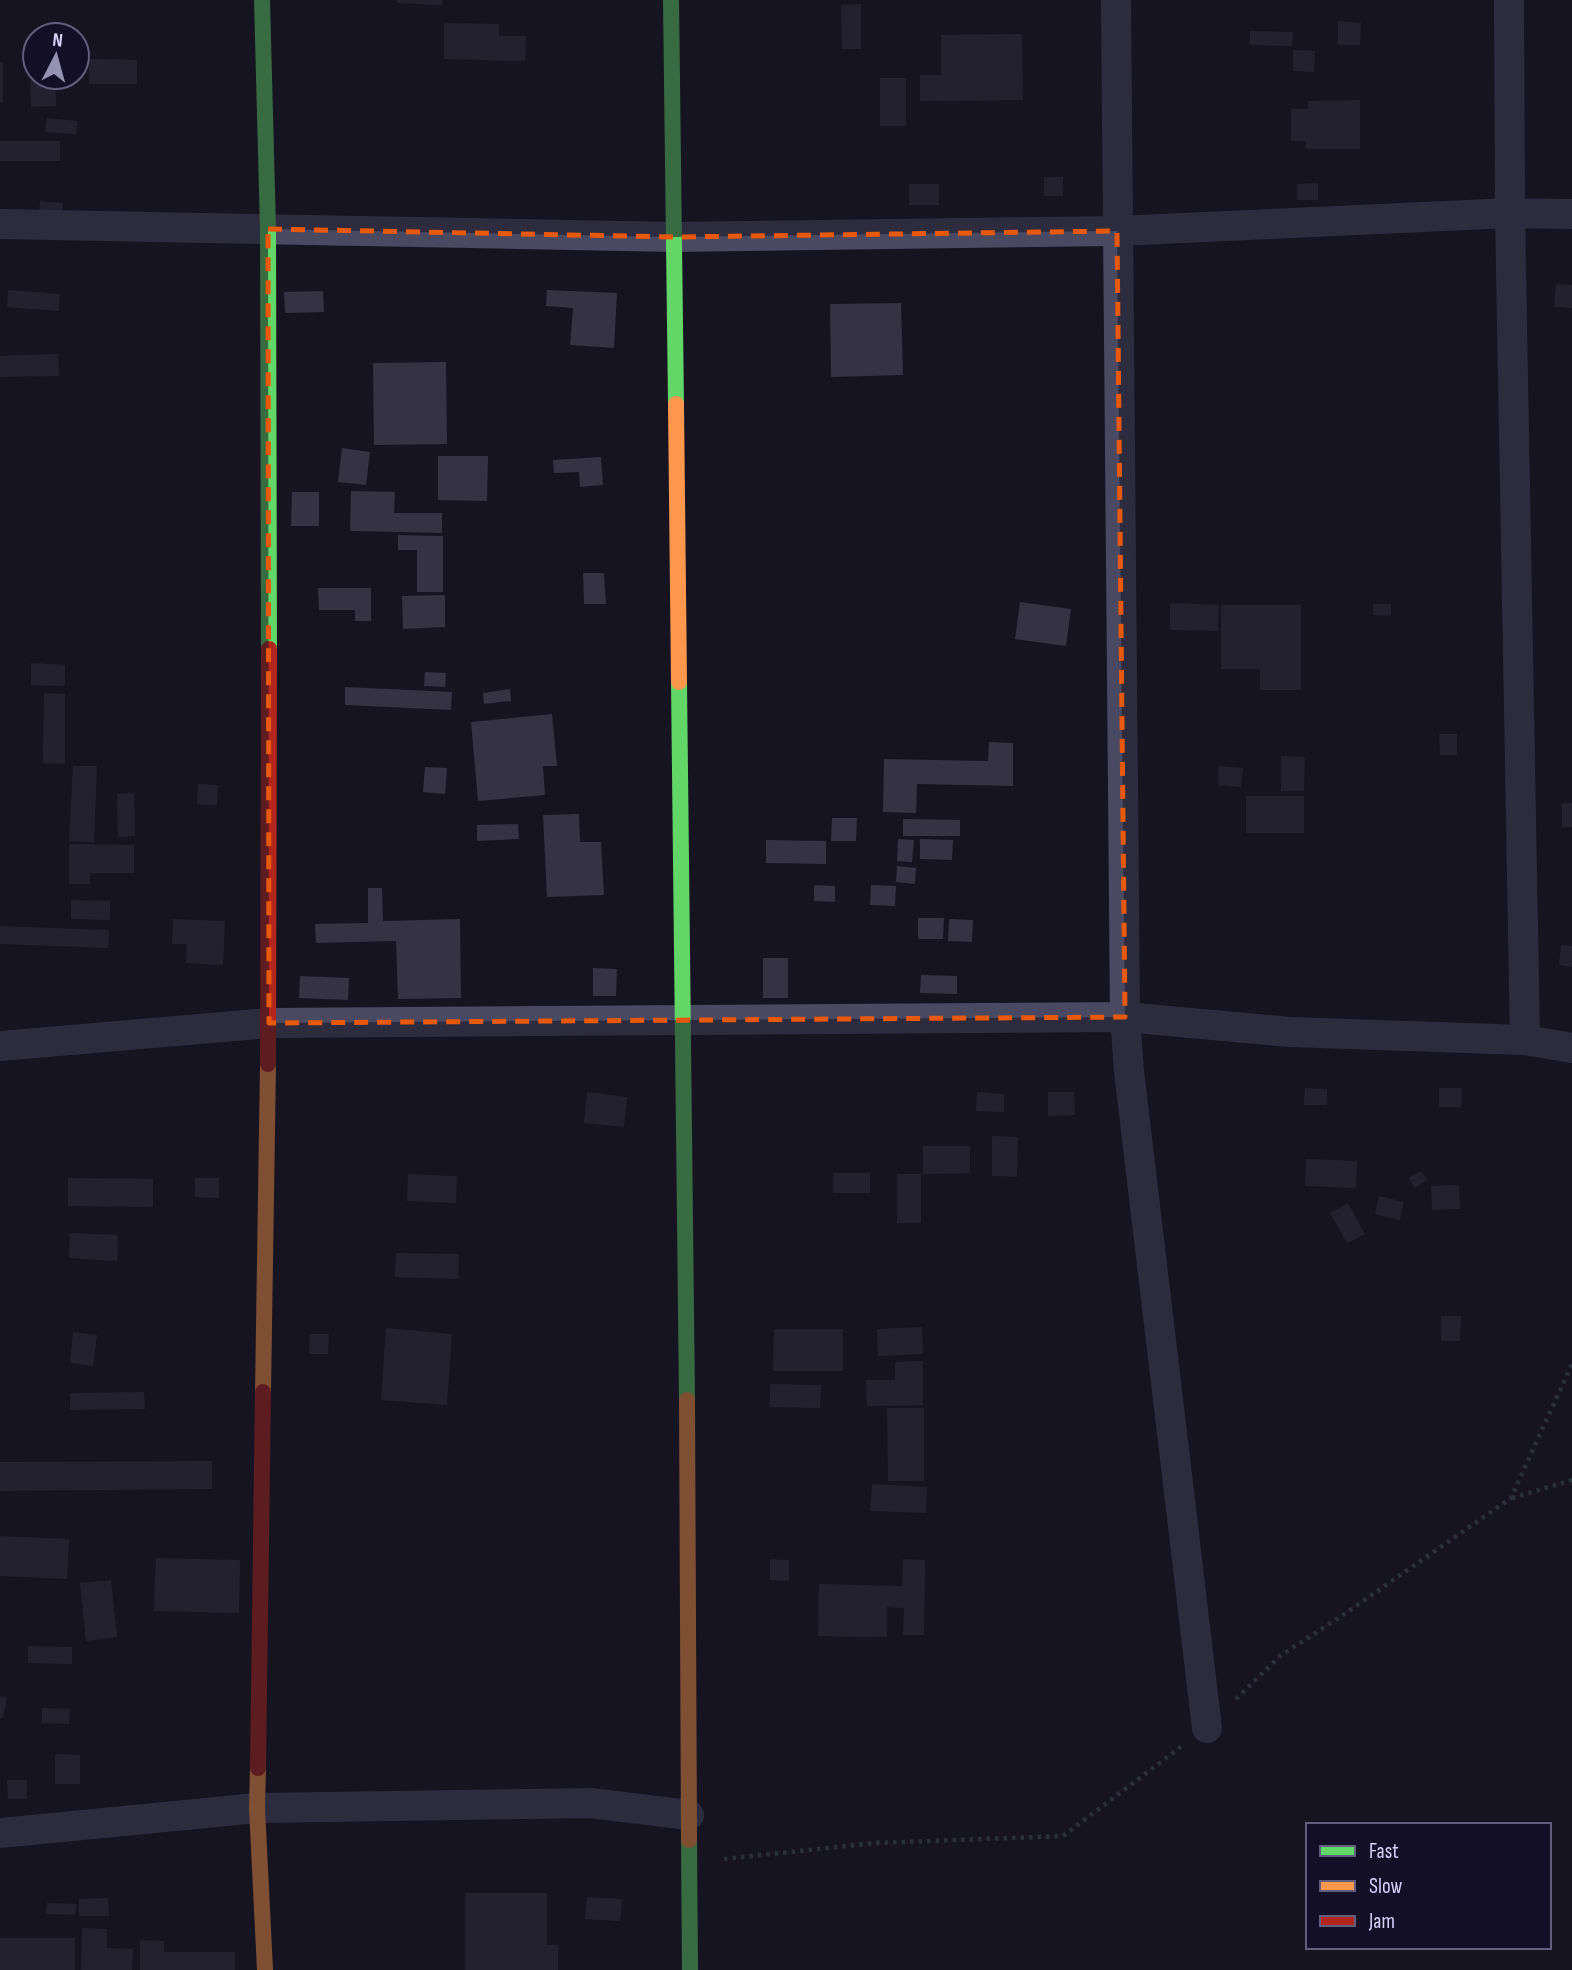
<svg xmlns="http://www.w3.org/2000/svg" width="1572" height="1970" font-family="'Sofia Sans Condensed',sans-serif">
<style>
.building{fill:#343243}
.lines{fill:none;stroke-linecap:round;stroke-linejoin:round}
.path{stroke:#44505f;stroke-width:4.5;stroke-dasharray:3.5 5;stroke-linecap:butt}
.street{stroke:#4a4962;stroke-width:30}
.fast{stroke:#63d668;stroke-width:16}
.slow{stroke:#ff974d;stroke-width:16}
.jam{stroke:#b3261e;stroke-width:16}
.marked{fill:none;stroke:#e8590c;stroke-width:5;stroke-dasharray:14 9;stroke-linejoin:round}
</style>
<rect width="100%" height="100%" fill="#161421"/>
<path class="building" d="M397,0H443L442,5L397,3Z
M861,4V49H842L841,5Z
M1338,21L1361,23L1360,45H1338Z
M444,23L499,24V36H526L525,61L444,59Z
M1250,31L1293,32L1292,46L1250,45Z
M1022,34L1023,100L920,101V75H941V35Z
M1293,50L1315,51L1314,72L1293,71Z
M89,59L137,60V84H89Z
M0,62H3V103L0,102Z
M35,63V77H55L56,106L31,107L30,64Z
M880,78H906V126H880Z
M1360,100V149H1306V141H1291V109H1308V101Z
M47,118L77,121L76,134L45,132Z
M0,141H60V161H0Z
M1044,177H1063V196H1044Z
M1318,183V200H1297V184Z
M909,184H939V205H909Z
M40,201L63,203L62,216L39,214Z
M1556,284L1572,285V308L1554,307Z
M8,290L60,294L59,311L7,307Z
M547,290L617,293L614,348L570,345L573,308L546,306Z
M323,291L324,312L285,313L284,292Z
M901,303L903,375L831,377L830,304Z
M58,354L59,376L0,377V356Z
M446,362L447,444L374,445L373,363Z
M342,448L370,452L366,485L338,482Z
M438,456H488L487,501L438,500Z
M601,457L603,485L580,487L579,472L554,473L553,460Z
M351,491L395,492L394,513H442V533L350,531Z
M292,492H319V526H291Z
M398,535L443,536V592H417V550H398Z
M583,573H604L606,604H584Z
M318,588H371V621H355V610H319Z
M445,595V627L403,629L402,596Z
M1020,602L1071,609L1066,646L1015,639Z
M1170,603L1219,605L1218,631L1170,630Z
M1373,604H1391V616L1373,615Z
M1221,605H1301V690H1260V669H1221Z
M31,663L65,665V686L31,685Z
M425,672L446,673L445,687L424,686Z
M345,687L452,692L451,710L345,705Z
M510,689L511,701L484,704L483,693Z
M44,693L65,694V764L43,763Z
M552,714L557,766H543L545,795L478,801L471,722Z
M1439,734H1457V755H1440Z
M989,742L1013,743V786L917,784L916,813L883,812L884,759L988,761Z
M1281,756L1305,757L1304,791H1281Z
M73,766H97L94,842L69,841Z
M1219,766L1243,768L1241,787L1218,785Z
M425,767L447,768L445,794L423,792Z
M198,784L218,785L217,805L197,804Z
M134,793L135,836L118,837L117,794Z
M1246,796H1304V833H1246Z
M1562,803H1572V827H1562Z
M579,814L580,842H601L604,895L547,897L543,815Z
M832,818H857L856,841H831Z
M903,819L960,820V836H903Z
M518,824L519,839L477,841V825Z
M898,839L914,840L912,862L897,861Z
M920,839L953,840L952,860L920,859Z
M766,840L826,841V864L766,863Z
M69,844L134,845V873H90V884H69Z
M897,866L916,868L915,884L896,882Z
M814,885L835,886V902L814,901Z
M871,885L896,886L895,906L870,905Z
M368,888H382L383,921L460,919L461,998L398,999L396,941L316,943L315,924L368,923Z
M71,900L110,901V920L71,919Z
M918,918H944L943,939H918Z
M173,919L225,921L223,965L186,963L187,944H172Z
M949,919L973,920L972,942L948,941Z
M0,926L109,930L108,948L0,944Z
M1561,945L1572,946V967L1559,965Z
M763,958H788V998H763Z
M593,968L617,969L616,996H593Z
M921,975L957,976V994L920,993Z
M300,976L349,978L348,1000L299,998Z
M1305,1088L1327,1089V1105H1304Z
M1439,1088H1462L1461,1107H1439Z
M587,1092L627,1097L624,1127L584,1123Z
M977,1092L1004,1094V1112L976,1111Z
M1048,1092H1074L1075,1115L1048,1116Z
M992,1136L1018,1137L1017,1177L992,1176Z
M923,1146H970V1173L923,1174Z
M1306,1159L1357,1161L1356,1188L1305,1186Z
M1421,1171L1427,1180L1415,1188L1409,1178Z
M833,1173H870V1193H833Z
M408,1174L457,1176L456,1203L407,1201Z
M897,1174H921V1223H897Z
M68,1178L153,1179V1207L68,1206Z
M195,1178H219V1198L195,1197Z
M1459,1185L1460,1209L1432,1210L1431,1186Z
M1379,1196L1404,1202L1400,1220L1375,1214Z
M1348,1203L1365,1234L1347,1243L1330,1213Z
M70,1233L118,1235L117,1261L69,1258Z
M396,1253L459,1254L458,1279L395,1277Z
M1441,1316H1461L1460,1341H1441Z
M922,1327L923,1354L878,1356L877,1329Z
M386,1328L452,1334L447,1405L381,1400Z
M774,1329H843V1371H773Z
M73,1332L97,1335L93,1366L70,1363Z
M310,1334H329L328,1354H309Z
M923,1361V1405L867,1406L866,1380H895V1362Z
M770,1384L821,1385L820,1408L770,1407Z
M144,1392L145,1409L70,1410V1393Z
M887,1408H924V1481H888Z
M212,1461V1489L0,1491V1462Z
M872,1484L927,1487L926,1513L870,1511Z
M0,1536L69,1539L67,1579L0,1576Z
M156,1558L240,1560L239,1613L154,1611Z
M770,1559L789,1560V1581L770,1580Z
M903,1559L925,1560L924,1635H903L904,1608L887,1607V1637L818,1636L819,1584L902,1586Z
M111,1580L117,1637L86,1641L80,1583Z
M28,1646L72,1647V1664L28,1663Z
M0,1696L7,1697L3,1718H0Z
M42,1708L70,1709L69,1724L42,1723Z
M55,1754L80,1755V1784H55Z
M7,1780H27V1799H8Z
M465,1893H547V1945H558V1970H465Z
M587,1897L622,1899L620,1921L585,1919Z
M108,1898L109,1916H79V1899Z
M47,1903L76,1904L75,1915L46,1914Z
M82,1928L107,1929V1948L133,1949L132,1970H81Z
M0,1938H75V1970H0Z
M140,1940L164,1941V1952H235V1970H140Z"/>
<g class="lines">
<path class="path" d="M1512,1498L1572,1480
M1236,1699L1280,1656L1343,1615L1511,1498L1572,1364
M724,1859L875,1843L1063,1836L1182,1746"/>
<path class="street" d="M1116,0L1125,1017L1129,1071L1207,1728
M1509,0L1510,213L1525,1040L1572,1048
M0,224L674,237L1117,231L1510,213L1572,214
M0,1046L269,1023L1125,1017L1290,1032L1525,1040
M0,1833L257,1808L590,1803L689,1815"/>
<path class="fast" d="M262,0L268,229L269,649
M671,0L676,404
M679,682L687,1400
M689,1840L690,1970"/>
<path class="slow" d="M676,404L679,682
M263,1392L268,1064
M687,1400L689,1840
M258,1768L257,1808L265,1970"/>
<path class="jam" d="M268,1064L269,649
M258,1768L263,1392"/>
</g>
<path d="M0 0H1572V1970H0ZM268,229L674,237L1117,231L1125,1017L269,1023Z" fill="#161421" fill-opacity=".55" fill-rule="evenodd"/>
<path class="marked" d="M268,229L674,237L1117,231L1125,1017L269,1023Z"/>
<rect x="1306" y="1823" width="245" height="126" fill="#130f26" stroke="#625e7d" stroke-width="2"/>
<rect x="1320" y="1846" width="35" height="10" fill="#63d668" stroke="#625e7d" stroke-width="2"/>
<text x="1369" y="1858" font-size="21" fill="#d9d4ff">Fast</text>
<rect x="1320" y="1881" width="35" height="10" fill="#ff974d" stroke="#625e7d" stroke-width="2"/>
<text x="1369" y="1893" font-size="21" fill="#d9d4ff">Slow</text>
<rect x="1320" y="1916" width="35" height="10" fill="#b3261e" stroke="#625e7d" stroke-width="2"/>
<text x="1369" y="1928" font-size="21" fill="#d9d4ff">Jam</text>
<g transform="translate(56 56) rotate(6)"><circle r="33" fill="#130f26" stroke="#625e7d" stroke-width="2"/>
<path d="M0-5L12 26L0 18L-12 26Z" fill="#9591b1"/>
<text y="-10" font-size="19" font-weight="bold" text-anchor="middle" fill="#d9d4ff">N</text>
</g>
</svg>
